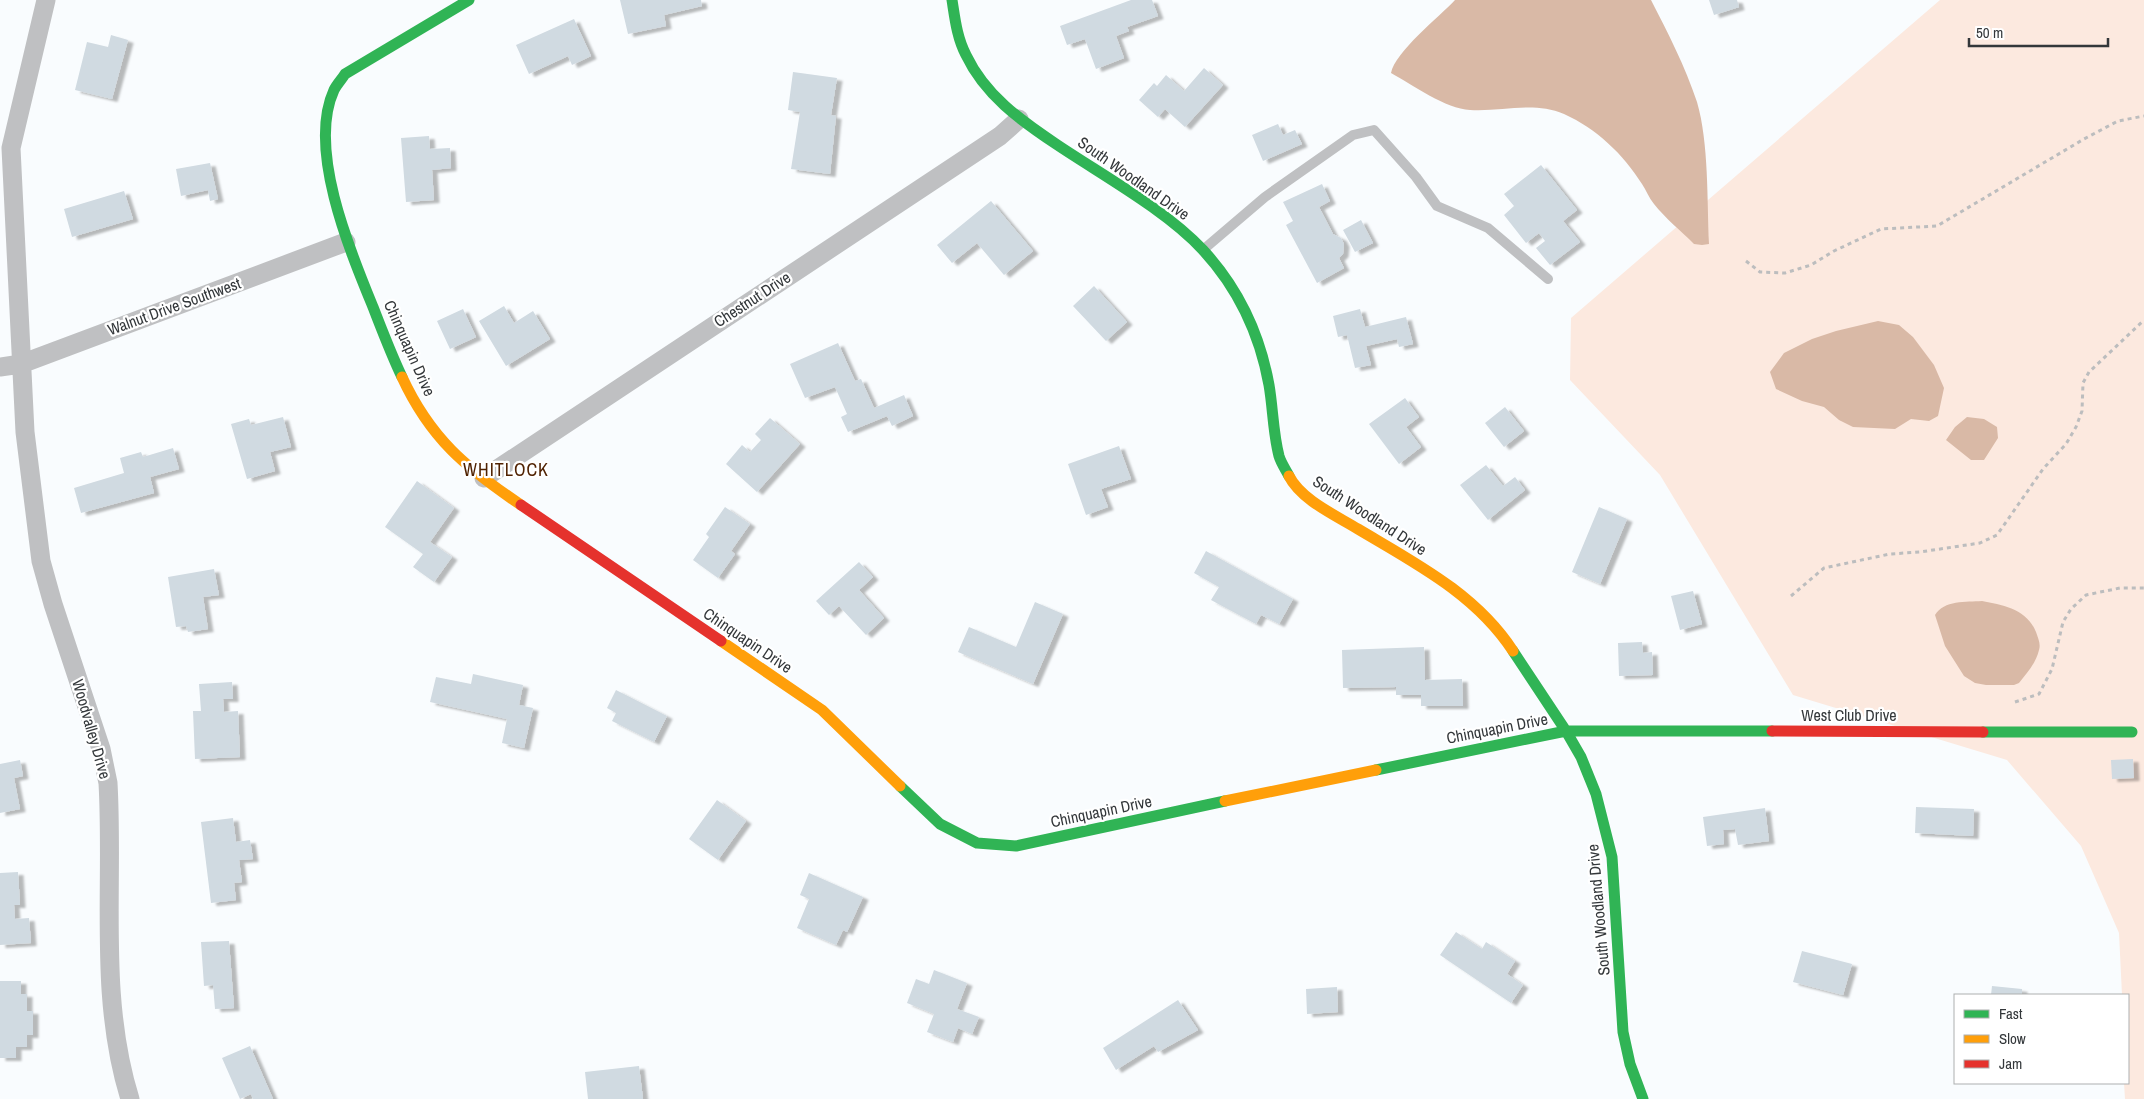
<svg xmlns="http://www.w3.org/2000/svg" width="2144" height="1099" font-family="'Archivo Narrow',sans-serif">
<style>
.green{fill:#fce9df}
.water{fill:#d9b9a6}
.building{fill:#d0dae1;filter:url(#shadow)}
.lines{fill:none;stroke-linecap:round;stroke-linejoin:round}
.path{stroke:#bcbdbe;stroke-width:3;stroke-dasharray:4 4;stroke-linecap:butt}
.lane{stroke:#bfc0c2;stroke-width:10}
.street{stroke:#bfc0c2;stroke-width:19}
.fast{stroke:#30b455;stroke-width:11}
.slow{stroke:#ff9f0a;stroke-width:11}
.jam{stroke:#e5322d;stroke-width:11}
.labels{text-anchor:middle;stroke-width:4.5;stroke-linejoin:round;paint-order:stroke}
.street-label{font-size:16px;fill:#33373a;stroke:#fff}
.neighbourhood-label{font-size:18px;letter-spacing:1px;fill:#502202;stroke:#fff}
</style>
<defs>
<filter id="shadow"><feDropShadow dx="5.5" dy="3" stdDeviation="1" flood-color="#0004"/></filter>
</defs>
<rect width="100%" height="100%" fill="#f9fcfe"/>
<path class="green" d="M1940,0H2144V1099H2125L2124,1083H2128V995H2122L2119,933L2081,846L2007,760L1793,695L1660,475L1570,380L1571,318Z"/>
<path class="water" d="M1455,0H1651C1668,33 1685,66 1697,102C1709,143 1707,201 1709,244L1702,245L1694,244C1681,231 1665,218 1654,204C1649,198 1646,190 1642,184C1623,154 1597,129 1564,114C1533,101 1502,112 1470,110C1446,109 1413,85 1391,73C1395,52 1439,17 1455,0Z
M1878,321L1899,325L1913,337L1934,365L1944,388L1938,416L1929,421L1911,419L1895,429L1853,427L1839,420L1824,407L1802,401L1776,389L1770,372L1784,353L1812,339L1836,331Z
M1967,417L1984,419L1997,427L1998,438L1984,460H1971L1946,440L1955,427Z
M1982,601C2003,605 2027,609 2036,632C2038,638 2041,644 2039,650C2036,663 2027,673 2019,683L2014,685H1986L1975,683L1964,676L1945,646L1935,615C1944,600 1966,602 1982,601Z"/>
<path class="building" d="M620,0H701L702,6L664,15L666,26L628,34Z
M1131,0H1152L1158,16L1127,27L1129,31L1116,36L1124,58L1096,69L1085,39L1067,45L1060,26Z
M1709,0H1737L1739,7L1714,15Z
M574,19L591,56L572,65L568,56L529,74L516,45Z
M111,35L128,40L112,99L75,90L87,42L108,47Z
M1204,68L1223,85L1185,127L1165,109L1158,117L1139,100L1154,83L1157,86L1166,75L1184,91Z
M793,72L837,78L831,115L836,116L830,174L791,169L800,112L788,110Z
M1278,124L1283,135L1295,130L1302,144L1263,161L1252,135Z
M429,136L430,149L450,148L451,168L432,170L434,200L406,202L401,138Z
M210,163L218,199L210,201L208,190L181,196L176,169Z
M1541,165L1577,210L1563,221L1580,242L1550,265L1536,248L1545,241L1539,233L1526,243L1504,215L1514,206L1504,194Z
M1322,184L1330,201L1319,207L1333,234L1341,238L1344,244L1343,254L1339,258L1344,268L1317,283L1286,225L1293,221L1283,202Z
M124,191L133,219L72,237L64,209Z
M991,201L1033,251L1004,275L977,243L952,263L937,245Z
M1361,220L1373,243L1355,252L1343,230Z
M1094,286L1127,322L1106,341L1073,306Z
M504,306L514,323L533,311L550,339L506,366L479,321Z
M463,309L476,337L450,349L437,321Z
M1360,309L1365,327L1406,317L1413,344L1399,347L1397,339L1366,346L1371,365L1355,368L1347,335L1338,337L1333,316Z
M838,343L855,381L861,379L874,408L904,395L913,416L892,426L887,416L848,432L841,417L847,414L835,387L805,398L790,364Z
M1405,398L1419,417L1406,427L1421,447L1399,464L1369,424Z
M1505,407L1524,431L1504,447L1485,423Z
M283,417L291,447L270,452L275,471L247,479L231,424L249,419L251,425Z
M770,418L800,444L757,492L726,464L742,445L750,452L761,440L755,434Z
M1119,446L1131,479L1101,489L1108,507L1086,515L1068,464Z
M173,448L179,469L150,477L154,493L81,513L74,488L124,473L120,458L141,452L143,457Z
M1486,465L1503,486L1515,477L1525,490L1488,520L1460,485Z
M417,481L454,508L430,542L452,557L434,582L413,567L423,554L385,527Z
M725,507L750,524L731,551L735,554L718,578L693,560L709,537L706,534Z
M1599,507L1627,519L1600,584L1572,572Z
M1206,551L1293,599L1279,624L1261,615L1256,624L1211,600L1219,587L1194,573Z
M859,562L873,577L859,590L884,618L866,635L839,606L829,615L816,601Z
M214,569L219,595L203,597L208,629L188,632L186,626L176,627L168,577Z
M1693,591L1702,624L1680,630L1671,596Z
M1035,602L1063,614L1033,684L958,652L969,627L1016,647Z
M1642,642L1643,653L1652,652L1653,675L1619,676L1618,643Z
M1424,647L1425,680L1462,679L1463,706H1421V695H1396V687L1343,688L1342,650Z
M473,674L523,685L519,705L533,708L524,748L502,743L507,719L430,702L436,677L471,684Z
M232,682L233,699H223L224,712L238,711L240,757L195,759L193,711H201L199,684Z
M616,690L667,716L654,742L612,721L616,713L607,708Z
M2133,759L2134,778L2112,779L2111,760Z
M20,760L23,776L14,778L20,809L0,813V764Z
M717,800L746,821L718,860L689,839Z
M1916,807L1974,809L1973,836L1915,833Z
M1765,808L1769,841L1738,845L1735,829L1723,830L1724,844L1707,846L1703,817Z
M233,818L236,842L250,840L253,859L239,860L242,882L234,883L236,900L211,903L201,822Z
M18,872L20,905H14L15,919L29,918L31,943L0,945V873Z
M809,873L863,897L847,932L843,930L836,945L797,928L809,899L800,895Z
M1456,932L1482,949L1486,942L1515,961L1507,974L1523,985L1511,1003L1440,955Z
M229,941L234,1008L215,1009L213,985L204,986L201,942Z
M1802,951L1852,964L1843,995L1793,982Z
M934,970L967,983L957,1009L979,1017L972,1034L958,1028L953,1042L927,1032L934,1014L907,1003L916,979L929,984Z
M0,981H21V994H27V1011H33V1035H27V1047H16V1058H0Z
M1992,986L2022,989V995H1991Z
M1337,987L1338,1012L1307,1014L1306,989Z
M1178,1000L1198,1030L1158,1052L1154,1046L1116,1070L1103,1048Z
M250,1046L273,1099H253L251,1094L240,1099L222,1058Z
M639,1066L643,1099H588L585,1072Z"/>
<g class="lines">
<path class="path" d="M1746,261L1760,272L1785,273L1811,265L1834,251L1881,229L1937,226L2084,139L2118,121L2144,116
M1791,596L1824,568L1890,554L1920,552L1980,543L1997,535L2043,469L2066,444L2076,427L2082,411L2083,383L2089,372L2144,320
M2015,702L2039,694L2052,669L2063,622L2071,609L2086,595L2120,588H2144"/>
<path class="lane" d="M1204,249L1265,197L1353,135L1374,130L1416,177L1437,206L1488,228L1548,279"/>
<path class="street" d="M46,0L11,148L25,432L41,561L53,604L101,749L108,783C114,888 98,997 130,1099
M0,367L21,364L346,242
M484,478L1000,136L1019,119"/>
<path class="fast" d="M952,0C955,19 957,38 966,55C985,95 1020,120 1056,144C1102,175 1166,210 1203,250C1238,288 1260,335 1269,385C1273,408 1273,433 1279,456C1281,463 1286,470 1289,476
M402,377C391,354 382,330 373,307C350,251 307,149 334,90C337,84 342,79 345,74L469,0
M1513,651L1566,731L1581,757L1596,794L1612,857L1623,1032L1630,1064L1643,1099
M1983,732H2132
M1376,770L1566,731H1772
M900,786L940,824L977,843L1016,846L1225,801"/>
<path class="slow" d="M402,377C430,438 466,468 521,505
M1289,476C1301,500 1337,516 1358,529C1415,563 1476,594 1513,651
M721,641L822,710L900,786
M1225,801L1376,770"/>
<path class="jam" d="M521,505L721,641
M1772,731L1983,732"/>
</g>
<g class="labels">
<g class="street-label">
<text transform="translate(1134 178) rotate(35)" y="6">South Woodland Drive</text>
<text transform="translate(752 299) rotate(-33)" y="6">Chestnut Drive</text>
<text transform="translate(174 306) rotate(-20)" y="6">Walnut Drive Southwest</text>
<text transform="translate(410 348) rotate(66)" y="6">Chinquapin Drive</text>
<text transform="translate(1370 515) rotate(33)" y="6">South Woodland Drive</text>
<text transform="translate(748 640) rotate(34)" y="6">Chinquapin Drive</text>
<text x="1849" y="721">West Club Drive</text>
<text transform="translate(1497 728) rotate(-11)" y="6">Chinquapin Drive</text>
<text transform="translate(92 729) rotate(74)" y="6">Woodvalley Drive</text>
<text transform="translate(1101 811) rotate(-12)" y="6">Chinquapin Drive</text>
<text transform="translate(1598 910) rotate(-95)" y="6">South Woodland Drive</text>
</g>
<g class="neighbourhood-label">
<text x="506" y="476">WHITLOCK</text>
</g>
</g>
<rect x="1954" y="994" width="175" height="90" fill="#ffffff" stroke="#adafb0"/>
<rect x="1964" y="1010" width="25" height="8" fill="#30b455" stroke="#adafb0"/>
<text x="1999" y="1019" font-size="15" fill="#33373a">Fast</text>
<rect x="1964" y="1035" width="25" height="8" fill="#ff9f0a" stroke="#adafb0"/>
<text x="1999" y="1044" font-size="15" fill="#33373a">Slow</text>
<rect x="1964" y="1060" width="25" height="8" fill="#e5322d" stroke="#adafb0"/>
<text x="1999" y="1069" font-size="15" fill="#33373a">Jam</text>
<path d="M1969 38v8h139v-8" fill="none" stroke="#33373a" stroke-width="2.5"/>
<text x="1976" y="38" font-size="15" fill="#33373a" stroke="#ffffff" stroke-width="4" paint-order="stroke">50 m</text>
</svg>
